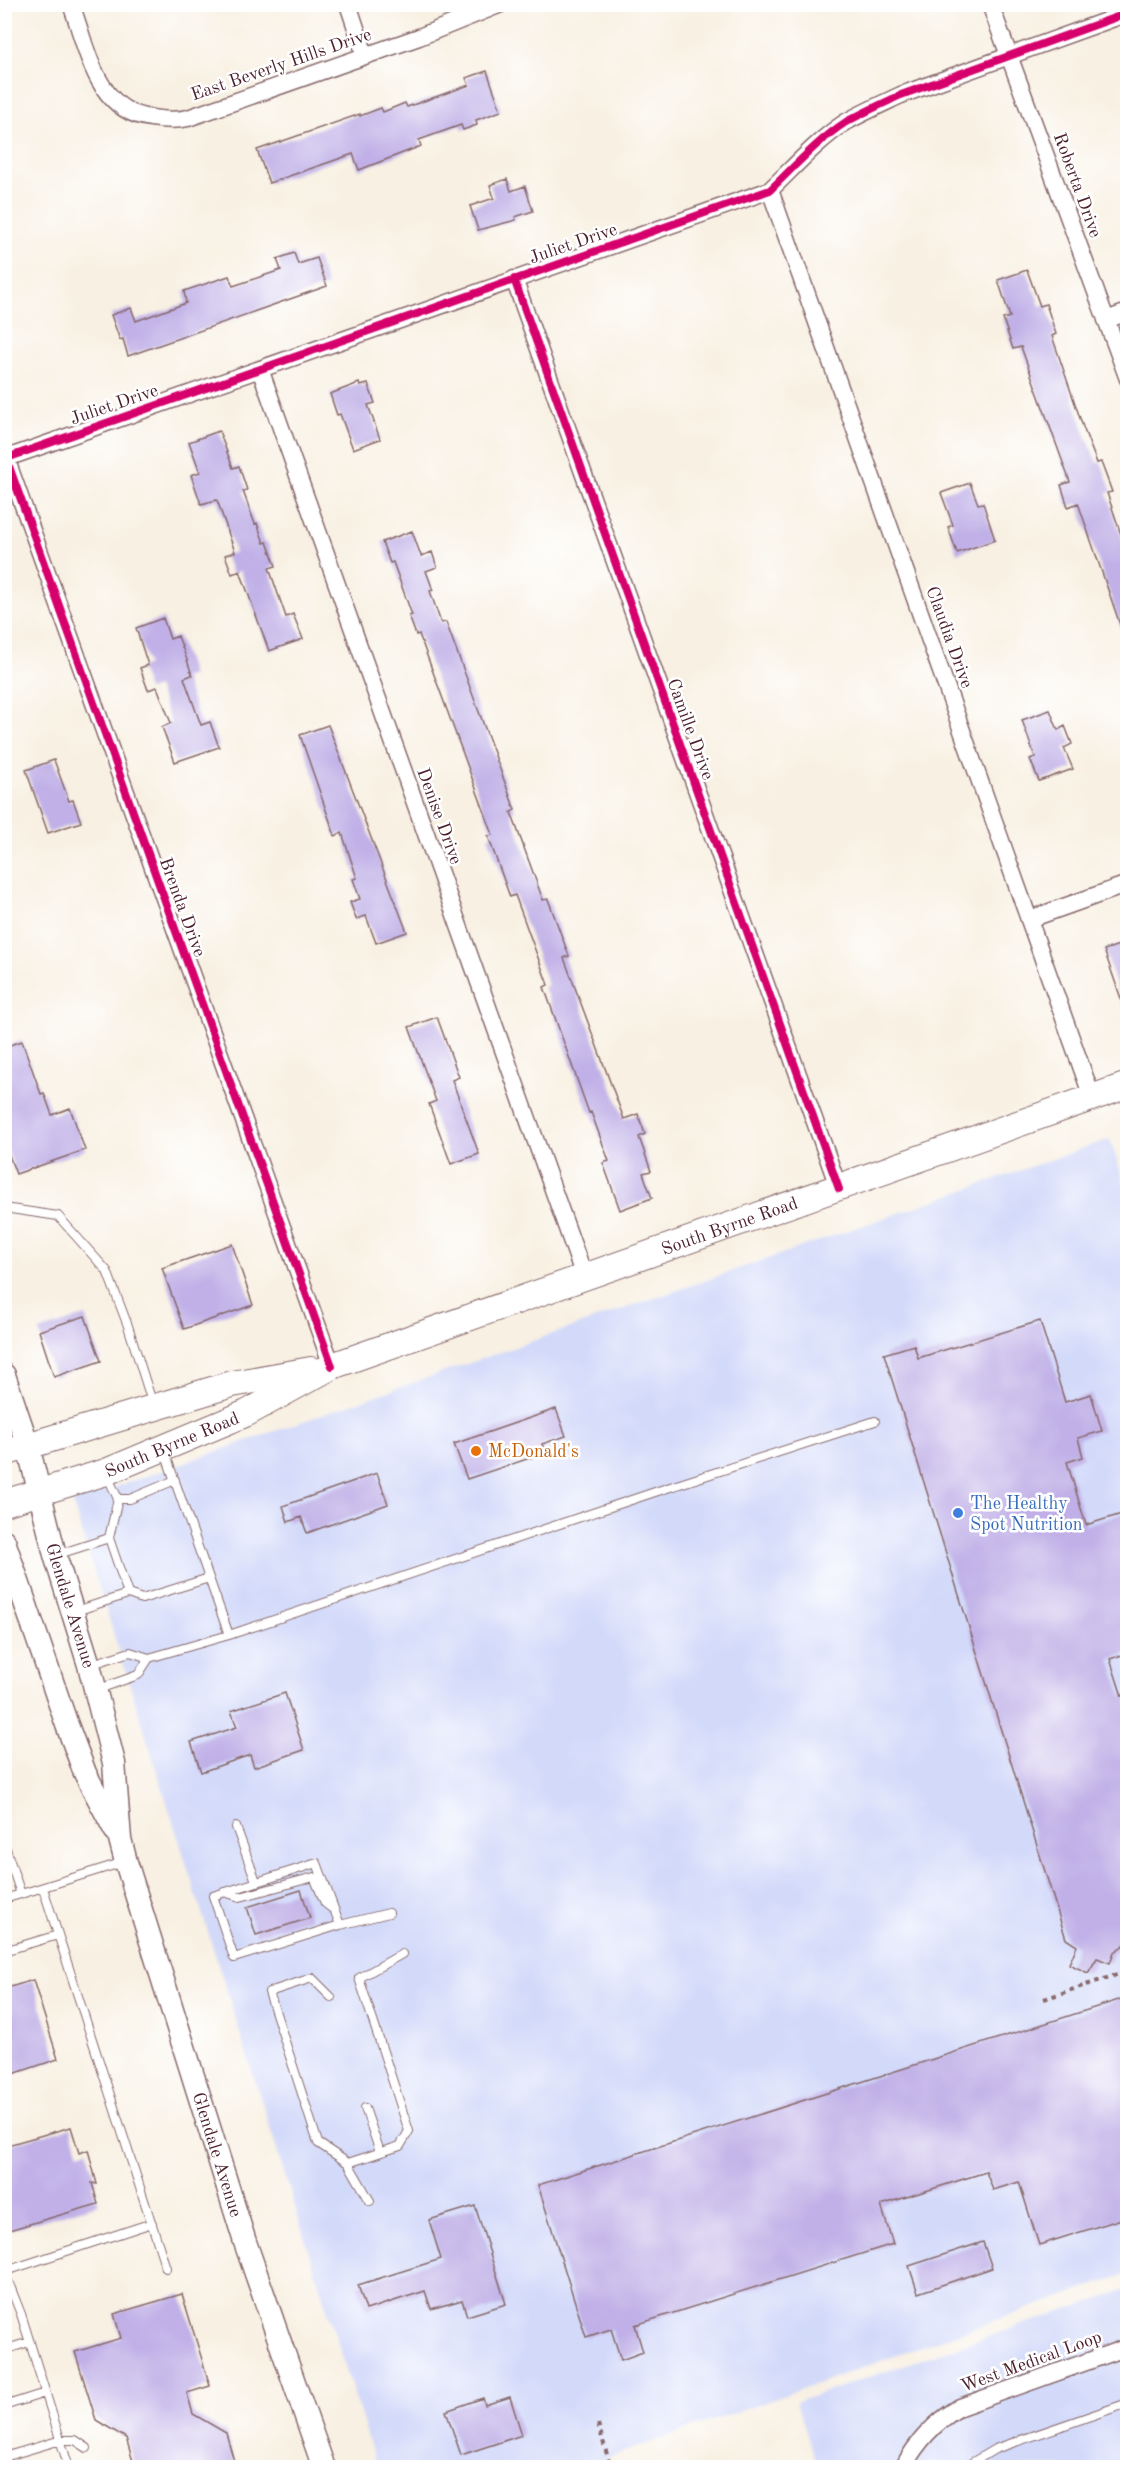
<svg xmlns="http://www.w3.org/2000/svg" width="1132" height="2472" font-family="'Old Standard TT',serif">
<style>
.built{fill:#d2d9f9}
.building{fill:#c0b0e7}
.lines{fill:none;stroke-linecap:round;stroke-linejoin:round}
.service-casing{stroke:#87686b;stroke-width:10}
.minor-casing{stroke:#87686b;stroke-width:19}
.secondary-casing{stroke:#87686b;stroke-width:25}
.primary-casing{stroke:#87686b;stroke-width:28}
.path{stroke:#87686b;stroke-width:4;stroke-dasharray:4.5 4.5;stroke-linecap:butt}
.service{stroke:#fff;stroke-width:8}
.minor{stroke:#fff;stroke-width:16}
.secondary{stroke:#fff;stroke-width:22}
.primary{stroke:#fff;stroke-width:26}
.cycleway-casing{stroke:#fff;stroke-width:11}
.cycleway{stroke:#d6006c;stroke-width:8}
.food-dot{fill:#e8710a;stroke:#fff;stroke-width:2}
.shop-dot{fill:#3f7fe0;stroke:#fff;stroke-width:2}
.labels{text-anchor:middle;stroke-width:5;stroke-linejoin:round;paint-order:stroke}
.street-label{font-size:18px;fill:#4a1f2b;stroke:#fff}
.food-label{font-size:18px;fill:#c56008;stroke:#fff;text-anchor:start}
.shop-label{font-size:18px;fill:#366cbe;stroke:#fff;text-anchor:start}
</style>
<rect width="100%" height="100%" fill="#fff"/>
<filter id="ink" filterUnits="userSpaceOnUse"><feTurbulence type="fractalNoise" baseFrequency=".0167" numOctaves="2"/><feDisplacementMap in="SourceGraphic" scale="12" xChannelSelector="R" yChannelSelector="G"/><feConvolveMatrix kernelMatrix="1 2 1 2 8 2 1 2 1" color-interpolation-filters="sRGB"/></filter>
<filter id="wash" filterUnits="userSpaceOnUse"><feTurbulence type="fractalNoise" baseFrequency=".008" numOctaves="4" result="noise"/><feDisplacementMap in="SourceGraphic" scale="24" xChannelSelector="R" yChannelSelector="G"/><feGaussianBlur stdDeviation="1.35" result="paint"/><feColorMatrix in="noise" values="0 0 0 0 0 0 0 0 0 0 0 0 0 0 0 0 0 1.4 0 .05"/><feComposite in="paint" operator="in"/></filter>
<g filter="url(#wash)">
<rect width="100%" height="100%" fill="#f8f0e2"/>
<path class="built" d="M1110,1139L1128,1195L1127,2274L582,2467H377L72,1502Z
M1127,2289V2467H818L796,2402Z"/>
<g id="blocks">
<path class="building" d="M487,71L501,111L476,120L477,125L463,130L461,125L419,140L421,146L359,170L353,154L269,183L257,150L360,114V116L381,108L383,112L405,103L407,107L469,85L466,78Z
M507,179L511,191L525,186L533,211L515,217L516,220L478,230L470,206L494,198L490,185Z
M294,253L298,264L317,258L327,286L128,356L123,339L120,340L111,315L131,308L136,321L186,303L184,291L229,276L233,286L281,270L277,259Z
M1027,270L1040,306L1046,304L1056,334L1052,336L1083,427L1097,463L1101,462L1112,492L1107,493L1124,543L1128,542V639H1125L1078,503L1068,507L1061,485L1070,482L1021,347L1013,349L1003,319L1010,317L998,280Z
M359,383L360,386L368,384L375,403L368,405L380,439L353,449L340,414L337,415L330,394Z
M219,431L233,468L239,466L247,490L243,491L255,524L257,523L264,543L267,542L276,566L269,568L286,617L293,614L303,639L269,651L240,571L232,574L225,555L235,552L217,500L201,504L191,475L200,472L189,442Z
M970,483L978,504L983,503L995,540L957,553L948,527L953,525L941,493Z
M412,531L421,556L432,552L437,567L426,571L433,590L430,591L441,623L446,622L515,810L511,812L543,900L548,899L569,956L564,958L624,1119L638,1114L645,1134L639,1137L651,1171L643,1173L652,1198L620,1210L603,1163L609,1161L591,1112L589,1113L544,987L548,985L515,895L510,897L488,836L493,835L419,634L416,635L409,616L412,615L393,562L390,563L382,542Z
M163,618L170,639L178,636L187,660L192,675L184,678L201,725L210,722L219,747L175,762L162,727L171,723L157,687L148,690L140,668L148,665L136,628Z
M1050,710L1058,730L1065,726L1072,744L1064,748L1073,769L1039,781L1030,759L1035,757L1022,720Z
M328,725L407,932L376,943L366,916L356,919L350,902L360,899L353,879L357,878L342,833L335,836L300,735Z
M54,760L69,801L73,800L81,822L48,833L26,770Z
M1128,942V1010H1125L1104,950Z
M437,1017L459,1077L452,1080L479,1154L451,1164L429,1104L436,1101L409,1027Z
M22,1041L41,1094L44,1093L52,1115L70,1108L85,1150L16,1174L4,1142V1047Z
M232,1244L253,1305L184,1329L162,1268Z
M85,1316L101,1361L54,1377L39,1331Z
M1040,1321L1065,1402L1091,1394L1102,1431L1078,1438L1083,1457L1067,1462L1086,1525L1128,1512V1653L1110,1659L1122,1696L1128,1694V1942L1114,1952L1110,1963L1097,1958L1088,1973L1069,1964L1077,1946L1066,1939L884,1354L914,1345L918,1358Z
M556,1409L566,1436L542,1444L545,1453L467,1479L454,1444Z
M377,1473L388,1504L307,1533L301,1517L288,1522L283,1506Z
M285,1693L304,1750L254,1767L250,1755L201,1772L191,1742L237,1727L231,1711Z
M301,1890L310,1918L256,1935L247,1907Z
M33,1980L58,2059L4,2077V1989Z
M1128,1997V2217L1039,2245L1019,2182L993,2190L986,2172L881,2205L893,2244L635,2325L643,2352L621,2360L611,2329L586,2337L538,2185Z
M71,2127L79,2153L88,2150L97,2184L92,2183L98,2204L9,2230L4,2215V2146Z
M475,2206L506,2304L467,2316L462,2300L431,2309L425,2291L366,2310L358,2285L441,2259L429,2220Z
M983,2242L992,2268L918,2293L909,2266Z
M182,2294L210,2386L187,2393L193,2414L226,2433L236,2468H135L126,2438L96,2420L75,2352L121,2338L114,2314Z
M510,2397L522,2435L461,2455L446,2411L483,2398L485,2405Z"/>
</g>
</g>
<g filter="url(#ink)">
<use href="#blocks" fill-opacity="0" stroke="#87686b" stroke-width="1.5"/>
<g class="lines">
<g class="service-casing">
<path id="service" d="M4,1208L58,1216L107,1271L128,1326L153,1405
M164,1450L229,1635
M107,1475L118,1499H130L175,1480
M118,1499L109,1538L128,1594L142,1599L209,1578
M56,1555L109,1538
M73,1612L128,1594
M149,1658L229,1635L658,1491L875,1421
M89,1665L130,1652L149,1658L138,1675L96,1690
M236,1827L256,1881
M4,1843L21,1894L124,1862
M43,1888L166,2268
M224,1892L240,1897L314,1877L325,1903L334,1910
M4,1899L21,1894
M340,1925L317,1863L213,1896L234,1958L340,1925L389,1913
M4,1951L58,1935
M331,1997L312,1978L269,1992L318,2143L348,2163L370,2201
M365,2108L380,2152
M348,2163L400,2146L409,2131L359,1978L402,1954
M5,2267L6,2271L152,2223
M4,2271L21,2314L69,2468
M4,2350L29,2342
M4,2406L45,2393
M4,2457L61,2440H75L87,2448
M963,2468L995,2449L1128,2403"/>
</g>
<g class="minor-casing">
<path id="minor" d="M71,4C87,47 96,112 151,118C164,120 175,121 188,118L419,37L501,4
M348,4L365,55
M990,4L1128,379
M770,190L1092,1097
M514,279L839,1189
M1106,320L1128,312
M260,369L584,1276
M6,458L332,1366
M4,459L770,190C794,167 818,140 846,122C864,112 882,104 901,95L1128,13
M1030,919L1128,884
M903,2468C917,2441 935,2422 960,2407L1128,2347"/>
</g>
<g class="secondary-casing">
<g id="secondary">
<path id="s1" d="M4,1375L28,1446L55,1555L89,1665L114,1763L120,1839L126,1862L245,2242L324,2468"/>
<path d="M4,1541L67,1725L85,1773L115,1830"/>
</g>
</g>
<g class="primary-casing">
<g id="primary">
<path d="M4,1453L232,1384L311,1370"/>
<path id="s2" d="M4,1503L106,1472L247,1413L332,1366L1128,1085"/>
</g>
</g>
<path class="path" d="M1044,1999L1128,1971
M598,2424L611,2468"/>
<use href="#service" class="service"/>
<use href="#minor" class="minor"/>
<use href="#secondary" class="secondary"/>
<use href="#primary" class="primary"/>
<g class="cycleway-casing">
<path id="cycleway" d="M514,279L839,1189
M6,458L332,1366
M4,459L770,190C794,167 818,140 846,122C864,112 882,104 901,95L1128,13"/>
</g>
<use href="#cycleway" class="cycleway"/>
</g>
</g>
<circle class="food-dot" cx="476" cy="1451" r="6"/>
<circle class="shop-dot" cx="958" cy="1513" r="6"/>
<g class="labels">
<g class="street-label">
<text transform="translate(281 64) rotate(-19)" y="6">East Beverly Hills Drive</text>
<text transform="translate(1078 185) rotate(70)" y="6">Roberta Drive</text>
<text transform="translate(573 243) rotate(-19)" y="6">Juliet Drive</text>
<text transform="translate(114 404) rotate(-19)" y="6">Juliet Drive</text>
<text transform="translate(950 637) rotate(70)" y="6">Claudia Drive</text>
<text transform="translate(691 729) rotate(70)" y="6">Camille Drive</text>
<text transform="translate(440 816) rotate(70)" y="6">Denise Drive</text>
<text transform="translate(183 907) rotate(70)" y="6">Brenda Drive</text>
<text dy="6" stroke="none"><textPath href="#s2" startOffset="778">South Byrne Road</textPath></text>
<text dy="6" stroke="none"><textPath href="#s2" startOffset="178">South Byrne Road</textPath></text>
<text dy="6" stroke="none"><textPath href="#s1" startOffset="240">Glendale Avenue</textPath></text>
<text dy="6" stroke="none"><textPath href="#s1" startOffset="810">Glendale Avenue</textPath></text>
<text transform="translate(1031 2361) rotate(-20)" y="6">West Medical Loop</text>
</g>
<g class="food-label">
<text x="488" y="1457">McDonald's</text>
</g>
<g class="shop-label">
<text x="970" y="1509">The Healthy<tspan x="970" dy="21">Spot Nutrition</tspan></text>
</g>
</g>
<rect width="1132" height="2472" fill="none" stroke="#fff" stroke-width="24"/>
</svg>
